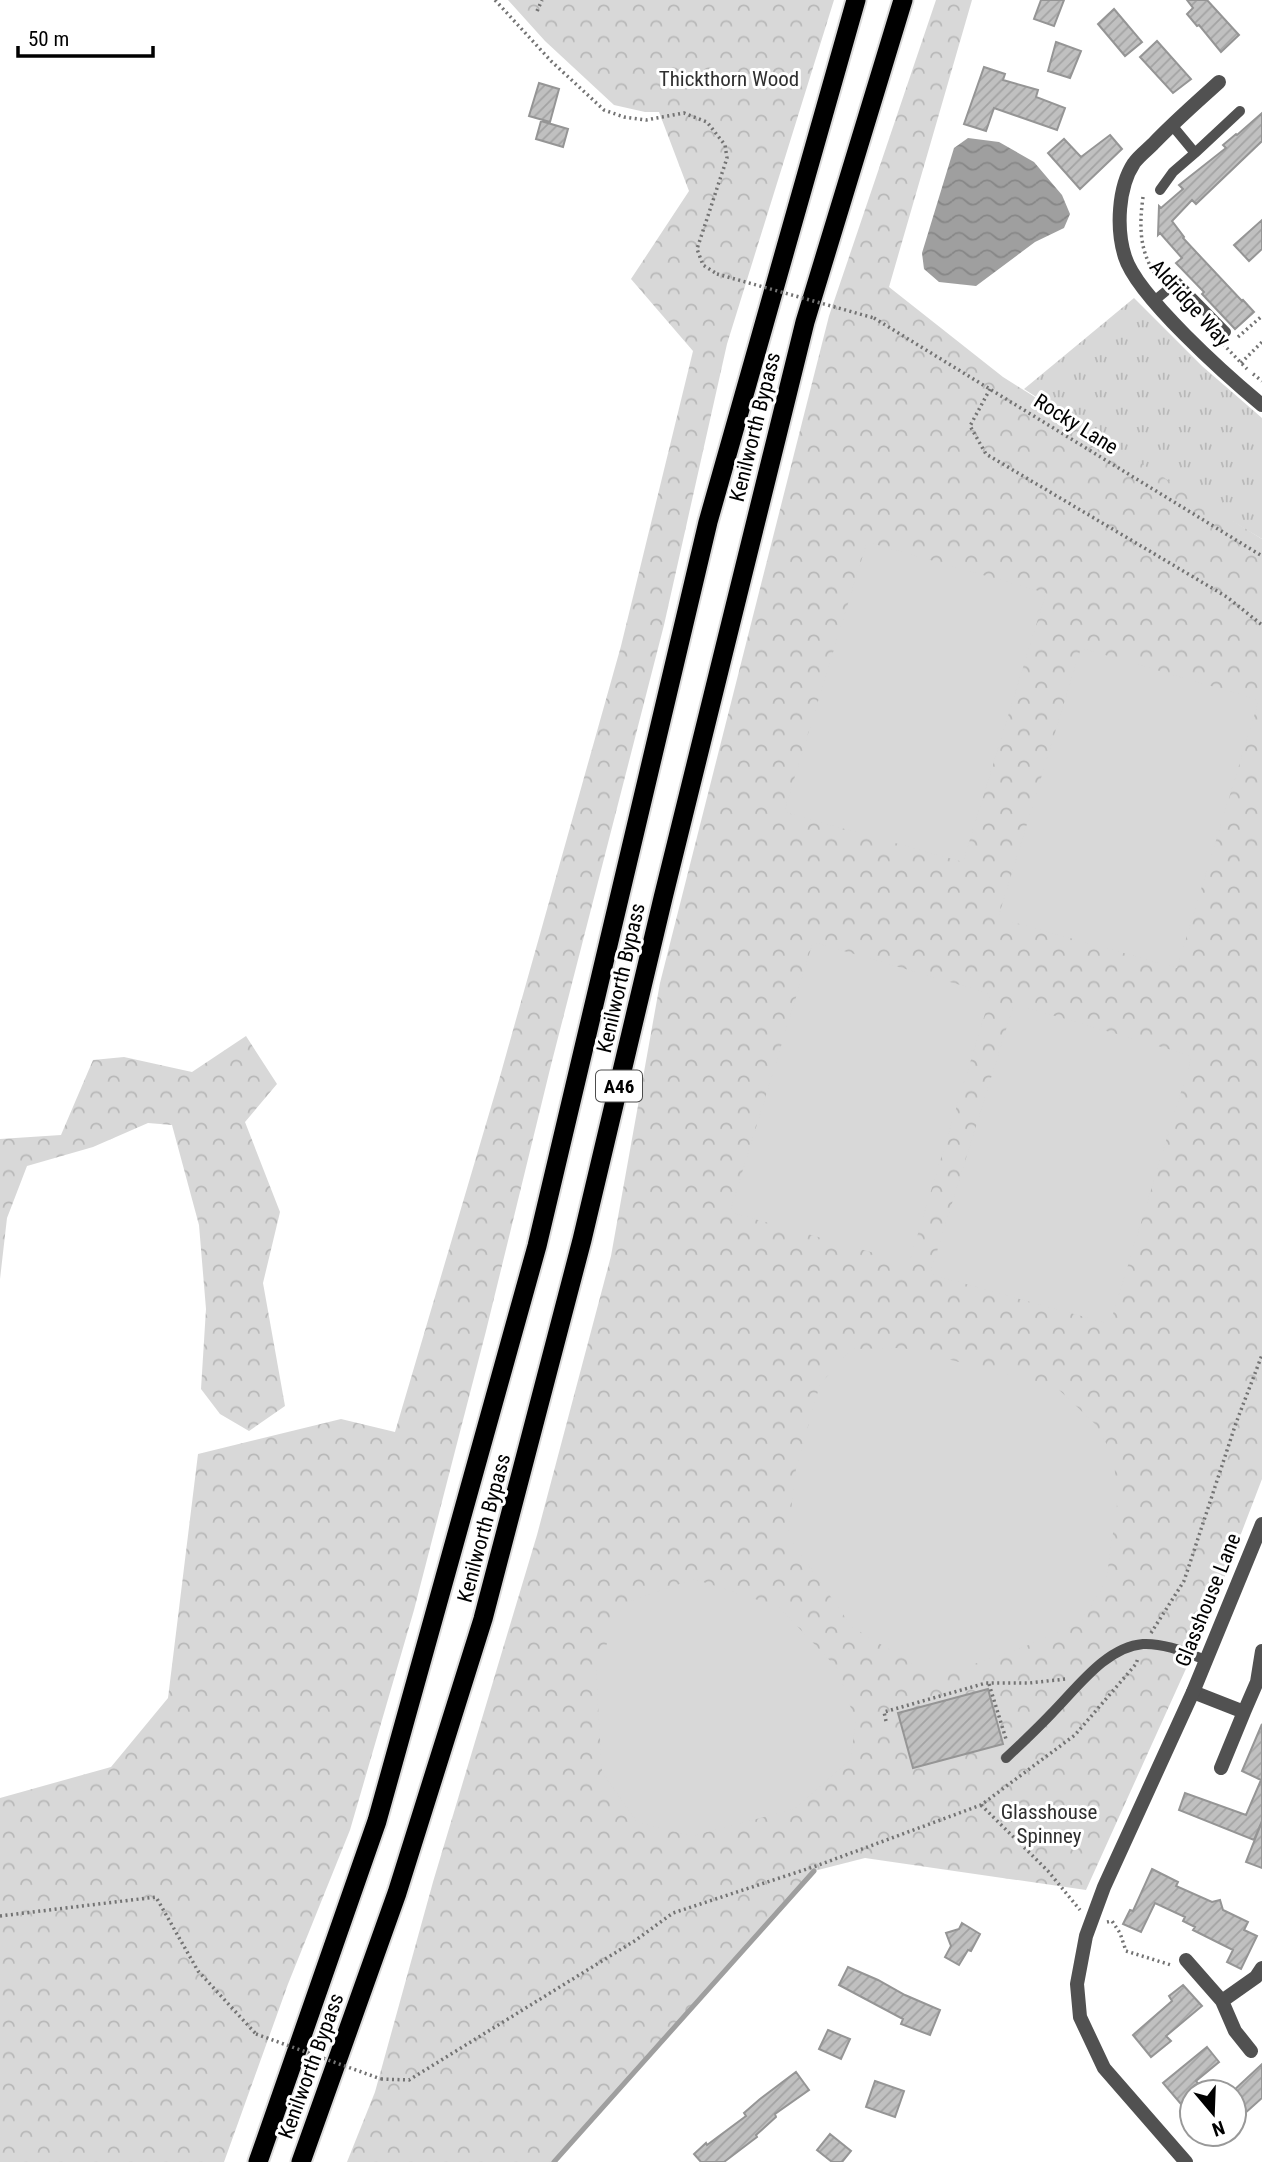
<svg xmlns="http://www.w3.org/2000/svg" width="1262" height="2162" font-family="'Roboto Condensed',sans-serif">
<style>
.grass{fill:url(#grass-tufts)}
.forest{fill:url(#forest-crowns)}
.garden{fill:#d8d8d8}
.water{fill:url(#water-waves)}
.lines{fill:none;stroke-linecap:round;stroke-linejoin:round}
.stream{stroke:#9f9f9f;stroke-width:5}
.building{fill:url(#building-hatch);stroke:#959595;stroke-width:2}
.trunk-casing{stroke:#dbdbdb;stroke-width:23}
.path{stroke:#737373;stroke-width:3.5;stroke-dasharray:2 3.5;stroke-linecap:butt}
.service{stroke:#515151;stroke-width:10}
.minor{stroke:#515151;stroke-width:14}
.tertiary{stroke:#515151;stroke-width:14}
.trunk{stroke:#000;stroke-width:19}
.path-bridge{stroke:#737373;stroke-width:3.5;stroke-dasharray:2 3.5;stroke-linecap:butt}
.labels{text-anchor:middle;stroke-width:6;stroke-linejoin:round;paint-order:stroke}
.shield{fill:#fff;stroke:#4c4c4c;stroke-width:2}
.shield-label{font-size:19px;font-weight:bold;fill:#000}
.park-label{font-size:21px;fill:#2f2f2f;stroke:#fff}
.street-label{font-size:21px;fill:#000;stroke:#fff}
</style>
<defs>
<pattern id="grass-tufts" width="24" height="20" patternUnits="userSpaceOnUse" patternTransform="scale(1.75)"><rect width="24" height="20" fill="#d8d8d8"/><path d="M3 7l-1-3M5 7V3M7 7l1-3M15 17l-1-3M17 17v-4M19 17l1-3" fill="none" stroke="#b8b8b8"/></pattern>
<pattern id="forest-crowns" width="20" height="18" patternUnits="userSpaceOnUse" patternTransform="scale(1.75)"><rect width="20" height="18" fill="#d8d8d8"/><path d="M2 6a3 3 0 1 1 6 0M12 15a3 3 0 1 1 6 0" fill="none" stroke="#b8b8b8"/></pattern>
<pattern id="water-waves" width="16" height="10" patternUnits="userSpaceOnUse" patternTransform="scale(1.75)"><rect width="16" height="10" fill="#9f9f9f"/><path d="M0 5q4-4 8 0t8 0" fill="none" stroke="#878787"/></pattern>
<pattern id="building-hatch" width="6" height="6" patternUnits="userSpaceOnUse" patternTransform="scale(1.75)"><rect width="6" height="6" fill="#c0c0c0"/><path d="M-1 1l2-2M0 6l6-6M5 7l2-2" fill="none" stroke="#a3a3a3"/></pattern>
</defs>
<rect width="100%" height="100%" fill="#fff"/>
<path class="grass" d="M1134,298L1202,366L1262,418V539L1180,490L1024,389Z"/>
<path class="forest" d="M508,0H834L727,344L664,625L551,1065L486,1331L414,1610L350,1830L288,1984L224,2162H0V1798L111,1767L168,1698L198,1454L341,1419L395,1432L499,1080L621,646L693,351L631,279L689,191L659,112H645L614,105L545,41Z
M936,0H972L889,287L1003,377L1262,539V1479L1208,1620L1086,1890L865,1858L814,1871L554,2162H347L375,2092L433,1882L537,1535L611,1256L660,983L829,316Z
M246,1036L277,1084L245,1122L280,1212L263,1283L285,1406L249,1431L220,1414L201,1389L206,1309L199,1225L172,1125L148,1123L93,1147L27,1166L7,1218L0,1279V1139L61,1135L93,1060L124,1057L192,1072Z"/>
<path class="garden" d="M867,542L1046,593L963,862L784,812Z
M1081,648L1259,700L1177,968L998,918Z
M813,942L991,994L909,1263L730,1212Z
M1014,1004L1192,1056L1110,1324L930,1274Z
M903,1348L1055,1386L1095,1424L1114,1457L1117,1505L1106,1582L1079,1624L1019,1649L971,1665L920,1668L852,1627L788,1536L796,1469L820,1384L852,1349Z
M694,1579L779,1607L837,1668L856,1723L850,1760L794,1809L692,1836L637,1822L602,1772L596,1672L622,1604Z"/>
<path class="water" d="M968,138L999,142L1034,162L1062,195L1070,214L1064,228L1035,242L976,286L939,282L924,269L922,253L954,148Z"/>
<g class="lines">
<path class="stream" d="M554,2162L814,1871"/>
</g>
<path class="building" d="M1041,0H1064L1054,26L1034,19Z
M1187,0H1207L1239,35L1221,52L1199,25L1197,26L1187,14L1193,8Z
M1114,9L1142,42L1125,56L1098,24Z
M1157,41L1191,79L1173,93L1140,57Z
M1056,42L1081,51L1070,78L1048,71Z
M984,67L1005,74L1003,80L1038,90L1036,97L1065,108L1057,130L994,108L986,131L964,124Z
M539,83L559,89L550,122L529,116Z
M1262,113V141L1196,204L1192,200L1172,221L1184,237L1183,238L1242,301L1243,300L1254,312L1235,329L1202,294L1204,292L1176,263L1182,258L1160,233L1158,235L1159,206L1161,208L1183,189L1179,185L1226,148L1223,145L1236,134L1237,135Z
M541,121L568,129L563,147L536,139Z
M1110,135L1122,149L1080,189L1048,153L1064,139L1081,157Z
M1262,220V249L1249,261L1234,245Z
M988,1689L1003,1744L913,1768L898,1713Z
M1262,1724V1821L1254,1840L1179,1810L1185,1793L1246,1815L1261,1780L1242,1771Z
M1261,1824H1262V1868L1246,1862Z
M1152,1869L1178,1882L1176,1886L1212,1902L1220,1900L1223,1910L1248,1922L1244,1930L1257,1936L1241,1969L1227,1962L1233,1950L1193,1930L1195,1927L1183,1921L1185,1917L1155,1903L1141,1932L1123,1924L1130,1910L1133,1911Z
M962,1923L980,1934L971,1951L968,1950L959,1965L945,1957L951,1946L946,1933L959,1929Z
M848,1967L878,1980L905,1995L940,2010L930,2035L901,2024L903,2019L839,1985Z
M1183,1985L1202,2006L1166,2036L1171,2041L1151,2057L1133,2035L1172,2001L1169,1996Z
M828,2030L850,2039L841,2059L819,2049Z
M1207,2047L1219,2062L1196,2081L1201,2087L1192,2092V2095L1181,2104L1163,2083Z
M1262,2064V2098L1234,2123V2092H1232Z
M796,2072L809,2090L775,2114L776,2117L756,2135L757,2137L724,2162H701L694,2154L706,2143L707,2145L746,2116L744,2113L760,2099Z
M875,2081L904,2091L895,2117L866,2107Z
M830,2134L851,2151L842,2162H832L817,2150Z"/>
<g class="lines">
<g class="trunk-casing">
<path id="trunk" d="M258,2162L377,1821L537,1246L708,522L856,0
M301,2162L397,1893L483,1619L582,1240L663,898L805,322L903,0"/>
</g>
<path class="path" d="M495,0L551,61L604,110L624,117L646,120L684,113L707,122L725,145L727,158L697,249L703,265L717,274
M537,11L542,0
M1143,197C1139,227 1139,254 1159,279
M874,318L1262,556
M1238,337L1262,316
M1223,344L1247,369
M1241,363L1262,342
M1253,374L1262,381
M990,389L970,426L986,454L1227,597L1262,625
M1151,1633L1184,1581L1236,1423L1262,1355
M989,1684L1006,1739
M886,1721L884,1712L986,1683H1029L1066,1679
M981,1805L1048,1871L1080,1910
M0,1916L156,1897L198,1971L256,2034
M1107,1922L1112,1921L1120,1933L1126,1951L1171,1965
M381,2079L409,2080L636,1940L673,1913L816,1866L981,1805L1075,1735L1136,1664L1138,1658"/>
<path class="service" d="M1171,124L1195,153L1240,111
M1160,190L1173,172L1195,153
M1154,301L1177,282L1226,332
M1006,1758C1022,1743 1038,1728 1053,1712C1077,1688 1106,1647 1143,1644C1165,1643 1187,1653 1206,1660"/>
<path class="minor" d="M1193,1692L1244,1712L1257,1682L1262,1651
M1221,1768L1244,1712
M1186,1960L1222,2001L1256,1977L1262,1968
M1222,2001L1235,2031L1251,2051"/>
<path class="tertiary" d="M1219,82C1197,102 1174,122 1153,144C1147,150 1139,156 1134,163C1118,187 1116,229 1125,257C1137,296 1228,377 1262,405
M1186,2162L1104,2068L1080,2017L1077,1984L1086,1936L1104,1887L1193,1692L1262,1524"/>
<use href="#trunk" class="trunk"/>
<path class="path-bridge" d="M717,274L874,318
M256,2034L381,2079"/>
</g>
<g class="labels">
<rect class="shield" x="596" y="1070.5" width="46" height="31" rx="5"/>
<g class="shield-label">
<text x="619" y="1093">A46</text>
</g>
<g class="park-label">
<text x="729" y="86">Thickthorn Wood</text>
<text x="1049" y="1819">Glasshouse<tspan x="1049" dy="24">Spinney</tspan></text>
</g>
<g class="street-label">
<text transform="translate(1190 303) rotate(48)" y="7">Aldridge Way</text>
<text transform="translate(1076 424) rotate(32)" y="7">Rocky Lane</text>
<text transform="translate(755 427) rotate(-76)" y="7">Kenilworth Bypass</text>
<text transform="translate(621 978) rotate(-77)" y="7">Kenilworth Bypass</text>
<text transform="translate(484 1528) rotate(-75)" y="7">Kenilworth Bypass</text>
<text transform="translate(1208 1600) rotate(-68)" y="7">Glasshouse Lane</text>
<text transform="translate(311 2066) rotate(-70)" y="7">Kenilworth Bypass</text>
</g>
</g>
<g transform="translate(1213 2113) rotate(161)"><circle r="33" fill="#ffffff" stroke="#999999" stroke-width="2"/>
<path d="M0-5L12 26L0 18L-12 26Z" fill="#000000"/>
<text y="-10" font-size="19" font-weight="bold" text-anchor="middle" fill="#000000">N</text>
</g>
<path d="M18 46v10h135v-10" fill="none" stroke="#000000" stroke-width="3.5"/>
<text x="28" y="46" font-size="21" fill="#000000" stroke="#ffffff" stroke-width="5" paint-order="stroke">50 m</text>
</svg>
